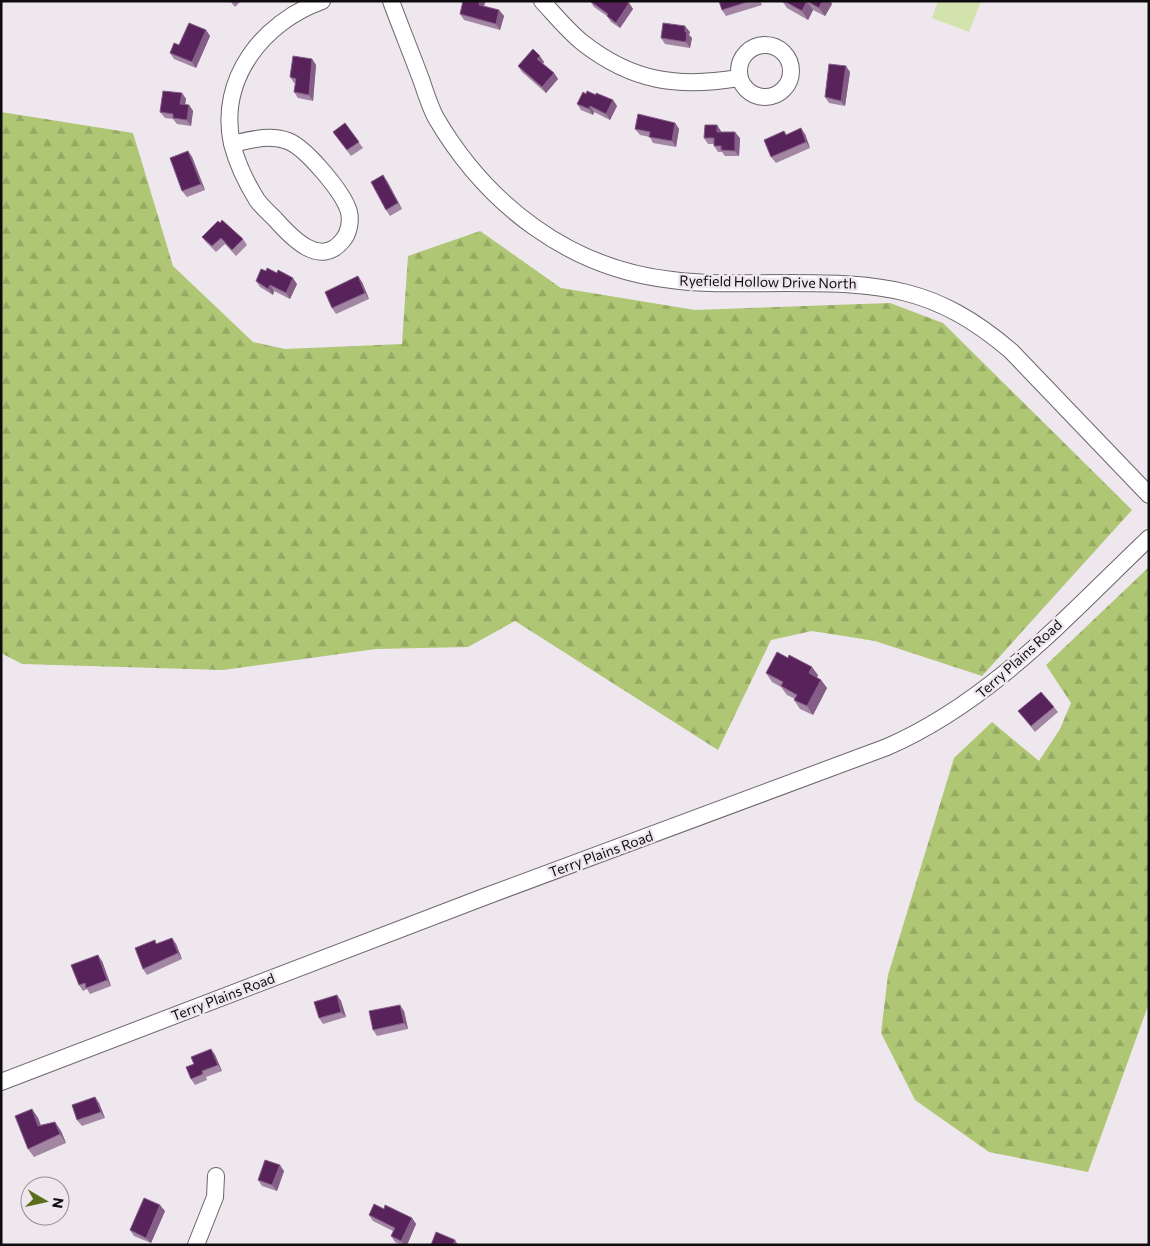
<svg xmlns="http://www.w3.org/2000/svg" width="1150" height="1246" font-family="Commissioner,sans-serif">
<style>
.forest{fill:url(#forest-firs)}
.park{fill:#d3e3ae}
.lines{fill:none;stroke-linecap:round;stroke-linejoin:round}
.minor-casing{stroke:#6c666c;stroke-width:18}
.minor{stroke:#fff;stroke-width:16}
.wall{fill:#a385a4}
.shaded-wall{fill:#855e87}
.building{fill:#58235b;stroke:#855e87}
.labels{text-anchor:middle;stroke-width:5;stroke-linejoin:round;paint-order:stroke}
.street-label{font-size:14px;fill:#0e0c0e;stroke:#eee7ee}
</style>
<defs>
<pattern id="forest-firs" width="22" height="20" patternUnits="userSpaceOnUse" patternTransform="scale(1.25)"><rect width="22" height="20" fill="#afc674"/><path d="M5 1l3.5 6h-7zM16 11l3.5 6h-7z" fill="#95a963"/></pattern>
</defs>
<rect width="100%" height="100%" fill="#eee7ee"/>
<path class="forest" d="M1,112L133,133L173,266L253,342L285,349L402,344L408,256L480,231L561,288L695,310L890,303L943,323L1132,510L982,676L875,641L812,631L771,640L718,750L515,621L468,647L376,649L223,670L22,664L1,653Z
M1149,567V1003L1088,1172L989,1152L915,1100L881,1033L888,975L954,758L992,722L1039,761L1060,729L1071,703L1046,665Z"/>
<path class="park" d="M938,1H981L969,32L932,18Z"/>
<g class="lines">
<g class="minor-casing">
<path id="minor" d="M391,1C401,28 412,55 422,82C426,94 430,107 436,118C487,205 570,269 672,280C710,285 748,283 786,283C881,283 935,286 1011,351L1149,495
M542,1C555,15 568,31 583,43C633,82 678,88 739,78
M739 71a26 26 0 1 1 52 0a26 26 0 1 1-52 0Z
M232,144C250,140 270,134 288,141C306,148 344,193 349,212C351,221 349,233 343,240C320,269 291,237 275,219C269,213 262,207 257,200C247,184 237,163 232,144C218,79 263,22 322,1
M1,1082L484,897L887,747C992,701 1067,616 1149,538
M196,1245L215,1197L216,1176"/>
</g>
<use href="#minor" class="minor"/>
</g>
<path class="wall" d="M230,1H241L235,7Z
M590,1L629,3L633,9L620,28L611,22L607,16L594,7Z
M719,1H760L762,5L726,16L722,10Z
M782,1H830L832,4L825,16L813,10L808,20L787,8Z
M485,2L484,6L499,10L504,16L500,30L464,20L460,14Z
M206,30L210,36L196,68L174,59L170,53L179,45Z
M690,32L689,35L692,38L690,48L665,44L661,38Z
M312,59L316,65L313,101L298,98L294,92L296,84L294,83L290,77Z
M544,62L543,64L554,73L558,79L546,93L522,72L518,66Z
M850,72L845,106L829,103L825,97Z
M182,93L186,99L185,105H189L193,111L191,126L177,124L173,119L165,118L160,112Z
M586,94L596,95L613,100L617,106L610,120L594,112L593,115L581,110L577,104Z
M345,123L363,148L351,156L333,132Z
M675,123L679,129L676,147L653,143L650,137L640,135L635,129Z
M717,125L721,132L740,138L739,156H725L722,152H718L714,146V144H708L704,138Z
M787,134H805L810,148L776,163L771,157Z
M188,151L192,157L205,190L187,197L182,191Z
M387,181L402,209L390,216L386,210Z
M220,223L243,239L247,245L236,256L225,244L216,252L206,242L202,237Z
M256,281L297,284L290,299L274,291L273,295L260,287Z
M362,282L369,299L336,314L332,308Z
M766,673L818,675L817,678L821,680L827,688L813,715L800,709L794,700L795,699L787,695L781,687L772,682Z
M1054,707L1058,712L1035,732L1018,711Z
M172,938L176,944L182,959L147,975L143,969L158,944Z
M102,961L111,986L90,994L87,989L83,991L79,985Z
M337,995L341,1001L346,1017L323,1024L319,1018Z
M404,1011L408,1029L377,1036L373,1030Z
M211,1049L215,1055L222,1071L206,1077L207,1080L195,1085L191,1079L194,1064Z
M95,1097L99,1103L105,1118L82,1126L77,1120Z
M32,1109L38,1118L41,1125L55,1122L61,1131L66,1143L34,1157L28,1149Z
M284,1171L277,1191L262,1186L258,1180Z
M384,1209L412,1218L416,1224L407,1245H401L395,1242L391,1236L393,1231L373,1221L369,1215Z
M165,1211L151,1243L134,1236L130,1230Z"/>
<path class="shaded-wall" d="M480,1L485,2L483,11L479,5Z
M807,1L813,10L808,20L802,11Z
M822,1H830L832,4L825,16L819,8Z
M629,3L633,9L620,28L616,23Z
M499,10L504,16L500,30L496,24Z
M685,26L690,32L689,35L692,38L690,48L686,42L685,32Z
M206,30L210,36L196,68L192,62Z
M540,56L544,62L542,65L537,59Z
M312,59L316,65L313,101L309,95Z
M846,66L850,72L845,106L841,101Z
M554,73L558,79L546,93L542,87Z
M182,93L186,99L184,110L180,104Z
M613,100L617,106L610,120L606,114Z
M189,105L193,111L191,126L187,120Z
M590,106L594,112L593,115L589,109Z
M675,123L679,129L676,147L672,141Z
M717,125L721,131V137L717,132Z
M801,128L805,134L810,148L806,142Z
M735,132L740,138L739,156L735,151Z
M188,151L192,157L205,190L201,184Z
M383,175L387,181L402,209L398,203Z
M358,276L362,282L369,299L365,293Z
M293,278L297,284L290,299L286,293Z
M270,285L274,291L273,295L268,289Z
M812,667L818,675L815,682L809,673Z
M821,680L827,688L813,715L807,706Z
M172,938L176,944L182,959L178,953Z
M98,955L102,961L111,986L107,980Z
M337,995L341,1001L346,1017L341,1012Z
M400,1005L404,1011L408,1029L404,1023Z
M211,1049L215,1055L222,1071L218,1065Z
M95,1097L99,1103L105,1118L101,1112Z
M32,1109L38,1118L44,1135L38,1126Z
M55,1122L61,1131L66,1143L60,1134Z
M280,1165L284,1171L277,1191L272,1185Z
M160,1205L165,1211L151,1243L146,1238Z
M412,1218L416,1224L407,1245H404L401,1241Z
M455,1240L458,1245H453Z"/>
<path class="building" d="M463,1H480L479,5L499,10L496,24L460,14Z
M590,1H626L629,3L616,23L607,16L608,14Z
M719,1H750L722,10Z
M784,1H822L819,8L807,1L802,11Z
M189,23L206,30L192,62L170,53L174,43L179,45Z
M663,23L685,26V32H687L686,42L661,38Z
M533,49L540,56L537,59L554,73L542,87L518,66Z
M293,56L312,59L309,95L294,92L296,79L290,77Z
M829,64L846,66L841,101L825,97Z
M163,91L182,93L180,104L189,105L187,120L173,118V114L160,112Z
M587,91L596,95V93L613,100L606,114L590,106L589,109L577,104L583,92L586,94Z
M638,114L675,123L672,141L649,137L650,132L635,129Z
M345,123L359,142L347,150L333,132Z
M705,125H717V132H735V151L721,150V146H714V138H704Z
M801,128L806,142L771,157L764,140L784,131L786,135Z
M188,151L201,184L182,191L170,158Z
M383,175L398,203L386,210L371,182Z
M222,220L243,239L232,250L221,238L212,246L202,237L218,221L220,223Z
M267,268L277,273L278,270L293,278L286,293L270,285L268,289L256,281L261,269L266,271Z
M358,276L365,293L332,308L325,292Z
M777,652L788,658L789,655L812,667L809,673L821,680L807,706L794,700L797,695L781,686L783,682L766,673Z
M1041,692L1054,707L1031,726L1018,711Z
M172,938L178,953L143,969L135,948L155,940L156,944Z
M98,955L107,980L86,988L85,983L79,985L71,965Z
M337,995L341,1012L319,1018L314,1002Z
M400,1005L404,1023L373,1030L369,1011Z
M211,1049L218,1065L202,1071L203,1074L191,1079L186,1067L194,1064L191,1057Z
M95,1097L101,1112L77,1120L72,1105Z
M32,1109L38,1126L55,1122L60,1134L28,1149L15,1116Z
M265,1160L280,1165L272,1185L258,1180Z
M144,1198L160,1205L146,1238L130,1230Z
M374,1204L384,1209L385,1205L412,1218L401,1241L391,1236L395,1228L369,1215Z
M436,1232L455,1240L453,1245H431Z"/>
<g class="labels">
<g class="street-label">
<text transform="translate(768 282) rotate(1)" y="5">Ryefield Hollow Drive North</text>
<text transform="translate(1019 659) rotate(-42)" y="5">Terry Plains Road</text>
<text transform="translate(601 854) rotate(-20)" y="5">Terry Plains Road</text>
<text transform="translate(223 997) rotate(-21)" y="5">Terry Plains Road</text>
</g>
</g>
<rect width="1150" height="1246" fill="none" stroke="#0e0c0e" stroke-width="5"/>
<g transform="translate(45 1201) rotate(99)"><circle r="24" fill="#eee7ee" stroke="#948f94"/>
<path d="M0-4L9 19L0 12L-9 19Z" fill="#5c6e1b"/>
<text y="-8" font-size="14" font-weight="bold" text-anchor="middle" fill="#0e0c0e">N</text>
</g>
</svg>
